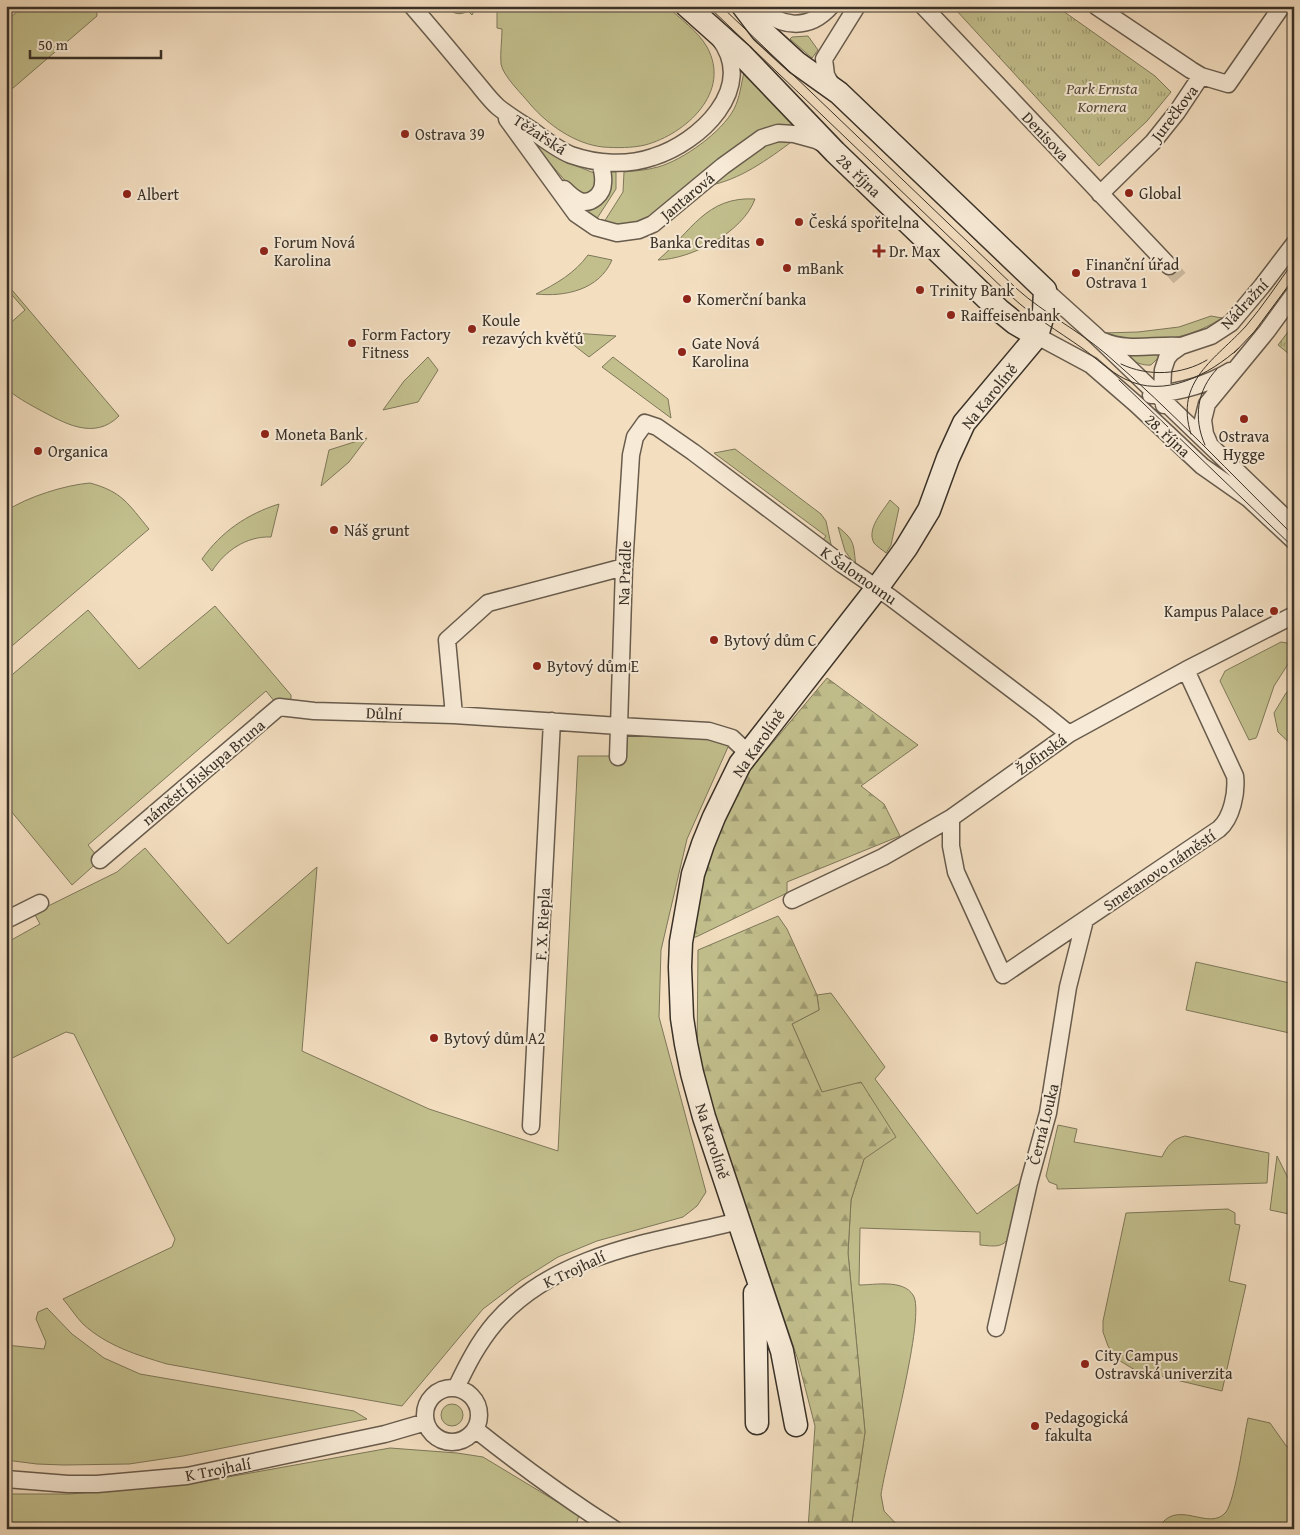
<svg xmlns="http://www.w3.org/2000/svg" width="1300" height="1535" font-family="'Gentium Book Plus',serif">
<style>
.green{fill:#c2bf8d;stroke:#7e785a}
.forest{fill:url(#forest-firs);stroke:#7e785a}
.park{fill:url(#park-tufts);stroke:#7e785a}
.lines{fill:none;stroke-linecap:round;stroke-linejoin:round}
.street-tunnel{stroke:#cebba1;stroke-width:16;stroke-dasharray:16 8;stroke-linecap:butt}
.street-casing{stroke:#685c4d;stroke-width:19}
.secondary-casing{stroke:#393127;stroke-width:25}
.street{stroke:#f7ead6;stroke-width:16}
.secondary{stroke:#f7ead6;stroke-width:22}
.tram{stroke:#393127;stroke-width:1}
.poi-dot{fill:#8f2418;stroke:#f7ead6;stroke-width:2}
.labels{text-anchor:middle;stroke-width:4;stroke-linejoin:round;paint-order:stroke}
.park-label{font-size:16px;font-style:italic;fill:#544d3b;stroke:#f7ead6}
.street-label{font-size:16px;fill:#393127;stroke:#f7ead6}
.poi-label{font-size:16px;fill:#393127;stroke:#f7ead6;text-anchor:start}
</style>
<defs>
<pattern id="forest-firs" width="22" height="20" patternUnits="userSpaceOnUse" patternTransform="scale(1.25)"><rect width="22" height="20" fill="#c2bf8d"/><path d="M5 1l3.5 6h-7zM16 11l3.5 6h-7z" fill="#9f9c73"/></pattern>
<pattern id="park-tufts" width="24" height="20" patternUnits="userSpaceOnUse" patternTransform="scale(1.25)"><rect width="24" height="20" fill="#c2bf8d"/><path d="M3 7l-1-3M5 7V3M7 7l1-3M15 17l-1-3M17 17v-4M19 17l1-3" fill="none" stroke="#9f9c73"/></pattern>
</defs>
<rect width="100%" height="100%" fill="#f3dec0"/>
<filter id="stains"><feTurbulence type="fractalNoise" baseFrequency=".004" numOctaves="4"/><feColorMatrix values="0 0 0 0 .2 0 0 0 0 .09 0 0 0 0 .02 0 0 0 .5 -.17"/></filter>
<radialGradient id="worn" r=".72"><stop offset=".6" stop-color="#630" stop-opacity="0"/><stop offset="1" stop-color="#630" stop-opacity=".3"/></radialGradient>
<path class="green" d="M24,6H96L97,16L6,94V21Z
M446,6H477L472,15L468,11C459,16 453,14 446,6Z
M497,6H667C680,19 698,31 707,47C732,92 686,134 645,145C632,148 617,148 603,147C575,144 548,125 530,104C522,94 503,76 501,64C500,53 502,40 502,29L497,28Z
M808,36L818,50L812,58L790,39L792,37Z
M744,72L802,126L759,132L751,136L663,210L639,223L615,225L604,222L623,192L624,172C635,171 647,170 658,167C683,160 722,132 734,109C740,97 741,85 744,72Z
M794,140C767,160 740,180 707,186L755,148L775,141Z
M536,144L564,161L594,173L597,178L595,190L586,195L576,193L534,145Z
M609,172H616V189L596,220L580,211Z
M755,199C743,232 692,259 658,260C691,232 706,196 755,199Z
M588,255L612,260C599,290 565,297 536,294C556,284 575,273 588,255Z
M6,283L119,416C94,441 64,423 38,409C27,403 16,397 6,388V327L25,310L6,288Z
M1211,316L1222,318C1197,334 1173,340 1144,341C1137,341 1130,343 1124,342C1117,341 1109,336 1102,333L1138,332L1179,327Z
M574,333L616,336L589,357L566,339Z
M1160,353L1161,355L1151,365C1142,366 1132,361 1126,356Z
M428,357L438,370L418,402L383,410L404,381Z
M613,357L668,399L671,418L602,367Z
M367,438L349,462L321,486L329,450Z
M735,449L821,514L826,521L832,549L822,541L826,536L714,453Z
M90,483C123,492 128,504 149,529L6,651V511C27,497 65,485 90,483Z
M890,500L899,508L891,545L886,553C883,550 877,547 874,543C866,529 883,511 890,500Z
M279,504L271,537C246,536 225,551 212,571L202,559C221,532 247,514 279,504Z
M838,527C856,541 853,545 856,566L845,551Z
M215,606L291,695V702L279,707L266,691L88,845L100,860L72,885L6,805V680L88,610L139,669Z
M1281,642L1287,643L1292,646L1293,654L1290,661L1274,686L1257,736L1256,738L1249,740L1220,681L1225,671Z
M1294,687V747L1278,732L1274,713L1286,693Z
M627,726L732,738L687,839L661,950L659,1017L706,1192L697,1206L683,1217L597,1241L558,1257L520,1281L483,1309L402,1406L167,1364C137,1355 107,1346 83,1324C76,1317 70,1307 63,1299L172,1247L175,1239L74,1034L66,1032L6,1061V943L40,924L34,913L117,872L145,848L228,944L317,867L302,1051L429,1109L558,1151L578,756H626Z
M1196,962L1294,984V1034L1186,1010Z
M831,993L885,1067L875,1079L977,1214L1020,1183L1010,1235C1004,1249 993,1246 980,1245V1232L860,1228L859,1285C874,1285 903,1279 913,1295C927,1314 885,1463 881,1495L884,1511L901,1529H851L865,1432L848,1253L851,1200L864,1159L822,1092L792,1024L819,1010L817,995Z
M1058,1125L1077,1129L1074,1142L1162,1157C1167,1146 1173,1139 1185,1136L1269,1153L1267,1183L1057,1189V1185L1049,1182L1046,1176Z
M1277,1156L1289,1180L1294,1181V1215L1270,1210Z
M1228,1209L1235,1213V1224L1240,1225L1229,1281L1246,1285L1222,1391L1135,1370L1117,1359L1108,1346L1103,1332V1321L1126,1213Z
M47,1308L72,1334L104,1358L140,1374L354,1411L367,1419L183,1456L129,1464L64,1465L37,1464L6,1460V1345L44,1349L46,1342L36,1319L38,1312Z
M441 1415a11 11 0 1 1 22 0a11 11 0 1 1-22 0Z
M1248,1418L1270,1423L1287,1447L1289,1445L1294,1451V1529H1158C1176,1496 1209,1533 1226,1512C1235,1500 1244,1436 1248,1418Z
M390,1448L457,1453L483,1457L579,1515L575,1529H6V1494H70L189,1484Z"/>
<path class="forest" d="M827,678L918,745L861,786L884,804L900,836L787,882V893L696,937H692L698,887L718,830L744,777Z
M778,916L787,929L817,995L819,1010L792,1024L822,1092L861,1082L896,1137L864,1159L851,1200L848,1253L865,1432L851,1529H808L815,1426L798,1360L697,1060L698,950Z"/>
<path class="park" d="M944,6H1056L1155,76L1171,92L1147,121L1099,166L956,10H948Z
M1294,324V358L1278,345Z"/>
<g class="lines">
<path class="street-tunnel" d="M1169,266L1183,282"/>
<g class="street-casing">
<path id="street" d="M412,6C432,29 452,53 471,76C480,86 488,98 498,107C509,116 521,123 533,131C545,140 557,149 571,155C597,164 627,166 653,157C699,143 758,88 719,38
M756,6C780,27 808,32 831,6
M923,6L1169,266
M1096,6L1191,70L1201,76L1228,84L1282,6
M833,88L826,75L824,59L857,6
M507,119L576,214L595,227L617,233L639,230L653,224L723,166L762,138L778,133L794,134L816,140L824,144
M564,189C568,193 574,199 580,201C591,205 603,194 603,183C604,176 602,169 600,162
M1100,194L1153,142L1177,112L1201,76
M1045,290L1095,335L1294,526
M1037,336L1091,365L1136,404L1202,466L1249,499L1294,541
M1103,341C1128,352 1155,344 1181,346
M1151,395C1178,392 1207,385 1230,371
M1164,405L1162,391L1163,370L1167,358L1171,353L1181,346L1211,336L1231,323L1262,286L1294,244
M1209,443L1205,434L1203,420L1207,404L1267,331L1294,294
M454,715L447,640L488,603L624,567
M618,757L619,726L709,731L732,738L748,753
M951,818V846L956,872L1003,975L1219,829C1232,818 1237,792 1235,776L1186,670
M100,860L279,707L314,711L454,715L619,726L624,567L631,455L635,437L645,423L657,427L693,452L843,565L890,597L1043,713L1069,734
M792,900L883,857L951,818L1069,734L1186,670L1294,615
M6,920L40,903
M531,1126L552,721
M996,1328L1029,1182L1048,1113L1068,987L1085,920
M456,1388C467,1365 478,1343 495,1323C555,1253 655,1242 739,1221
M425 1415a27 27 0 1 1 54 0a27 27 0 1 1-54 0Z
M475,1429C520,1465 565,1498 614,1529
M6,1479L68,1484H97L187,1476L385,1434L426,1422"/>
</g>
<g class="secondary-casing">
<path id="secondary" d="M687,6L742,55L835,152L999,310L1015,323L1037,336
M743,6L762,31L797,63L839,93L1045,290L1044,311L1037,336L964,423L948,458L929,510L906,548L877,588L740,764L714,817L703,844L693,874L681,942L680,967L682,1018L686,1044L692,1073L704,1117L782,1351L796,1425
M755,1293L757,1423"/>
</g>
<use href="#street" class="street"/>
<use href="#secondary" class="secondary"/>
<path class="tram" d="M708,6L1011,296C1032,316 1058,331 1082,348C1096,358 1109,371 1125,379C1164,399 1209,375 1239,348
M721,6L1017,289C1045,314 1078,330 1106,354C1172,411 1232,475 1294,536
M1234,353L1254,332L1294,278
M1121,364C1148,377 1182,375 1207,360
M1119,380L1294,548
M1191,434C1174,381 1216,359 1246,326C1263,306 1278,283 1294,261
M1205,445C1193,418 1197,390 1217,369"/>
</g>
<g class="poi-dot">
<circle cx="405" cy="134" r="5"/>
<circle cx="1129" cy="193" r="5"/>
<circle cx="127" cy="194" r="5"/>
<circle cx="799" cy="222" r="5"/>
<circle cx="760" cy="242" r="5"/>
<circle cx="264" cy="251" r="5"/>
<path d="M876.5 243.5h5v5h5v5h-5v5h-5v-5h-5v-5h5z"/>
<circle cx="787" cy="268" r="5"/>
<circle cx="1076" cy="273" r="5"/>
<circle cx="920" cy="290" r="5"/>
<circle cx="687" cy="299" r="5"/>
<circle cx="951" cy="315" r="5"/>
<circle cx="472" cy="329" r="5"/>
<circle cx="352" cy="343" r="5"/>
<circle cx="682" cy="352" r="5"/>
<circle cx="1244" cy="419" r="5"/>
<circle cx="265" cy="434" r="5"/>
<circle cx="38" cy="451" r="5"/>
<circle cx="334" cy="530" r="5"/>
<circle cx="1274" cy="611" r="5"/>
<circle cx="714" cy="640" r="5"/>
<circle cx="537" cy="666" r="5"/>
<circle cx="434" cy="1038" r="5"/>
<circle cx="1085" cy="1364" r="5"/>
<circle cx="1035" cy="1426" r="5"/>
</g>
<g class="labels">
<g class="park-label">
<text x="1102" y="94">Park Ernsta<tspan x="1102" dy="18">Kornera</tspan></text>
</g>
<g class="street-label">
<text transform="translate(1174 113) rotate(-53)" y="6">Jurečkova</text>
<text transform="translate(540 134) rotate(33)" y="6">Těžařská</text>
<text transform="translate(1046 136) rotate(47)" y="6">Denisova</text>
<text transform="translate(859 175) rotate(44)" y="6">28. října</text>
<text transform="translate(687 196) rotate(-40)" y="6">Jantarová</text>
<text transform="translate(1244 304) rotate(-47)" y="6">Nádražní</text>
<text transform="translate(989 396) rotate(-51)" y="6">Na Karolíně</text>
<text transform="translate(1168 435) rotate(43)" y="6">28. října</text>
<text transform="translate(624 573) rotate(-88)" y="6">Na Prádle</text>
<text transform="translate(859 575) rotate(35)" y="6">K Šalomounu</text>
<text transform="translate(384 713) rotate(2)" y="6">Důlní</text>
<text transform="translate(758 743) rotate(-55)" y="6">Na Karolíně</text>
<text transform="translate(1041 754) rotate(-36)" y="6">Žofinská</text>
<text transform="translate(203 772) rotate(-40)" y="6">náměstí Biskupa Bruna</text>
<text transform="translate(1159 870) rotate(-34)" y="6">Smetanovo náměstí</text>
<text transform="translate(542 924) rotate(-87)" y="6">F. X. Riepla</text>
<text transform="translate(1043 1124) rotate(-76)" y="6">Černá Louka</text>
<text transform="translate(713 1141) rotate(72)" y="6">Na Karolíně</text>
<text transform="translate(574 1269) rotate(-25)" y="6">K Trojhalí</text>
<text transform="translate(218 1469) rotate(-11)" y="6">K Trojhalí</text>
</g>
<g class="poi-label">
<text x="415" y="140">Ostrava 39</text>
<text x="1139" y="199">Global</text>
<text x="137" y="200">Albert</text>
<text x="809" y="228">Česká spořitelna</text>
<text x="274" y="248">Forum Nová<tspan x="274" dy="18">Karolina</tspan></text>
<text x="750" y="248" text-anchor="end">Banka Creditas</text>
<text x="889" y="257">Dr. Max</text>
<text x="1086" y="270">Finanční úřad<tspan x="1086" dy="18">Ostrava 1</tspan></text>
<text x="797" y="274">mBank</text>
<text x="930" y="296">Trinity Bank</text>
<text x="697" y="305">Komerční banka</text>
<text x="961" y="321">Raiffeisenbank</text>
<text x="482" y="326">Koule<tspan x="482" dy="18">rezavých květů</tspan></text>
<text x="362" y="340">Form Factory<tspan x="362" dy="18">Fitness</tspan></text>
<text x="692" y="349">Gate Nová<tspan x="692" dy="18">Karolina</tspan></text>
<text x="275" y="440">Moneta Bank</text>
<text x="1244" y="442" text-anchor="middle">Ostrava<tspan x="1244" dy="18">Hygge</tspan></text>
<text x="48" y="457">Organica</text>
<text x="344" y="536">Náš grunt</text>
<text x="1264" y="617" text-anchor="end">Kampus Palace</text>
<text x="724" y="646">Bytový dům C</text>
<text x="547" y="672">Bytový dům E</text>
<text x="444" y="1044">Bytový dům A2</text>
<text x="1095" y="1361">City Campus<tspan x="1095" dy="18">Ostravská univerzita</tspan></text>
<text x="1045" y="1423">Pedagogická<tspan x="1045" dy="18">fakulta</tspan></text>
</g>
</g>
<rect width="1300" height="1535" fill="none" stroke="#f3dec0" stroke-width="25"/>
<rect x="8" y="8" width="1285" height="1520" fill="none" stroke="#393127" stroke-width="2.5"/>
<rect x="12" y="12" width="1275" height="1510" fill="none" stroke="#393127"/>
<path d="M30 50v8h131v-8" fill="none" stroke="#393127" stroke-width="2.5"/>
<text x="38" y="50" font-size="15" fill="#393127" stroke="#f7ead6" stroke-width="4" paint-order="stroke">50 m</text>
<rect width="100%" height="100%" filter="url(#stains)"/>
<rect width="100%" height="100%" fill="url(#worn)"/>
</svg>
